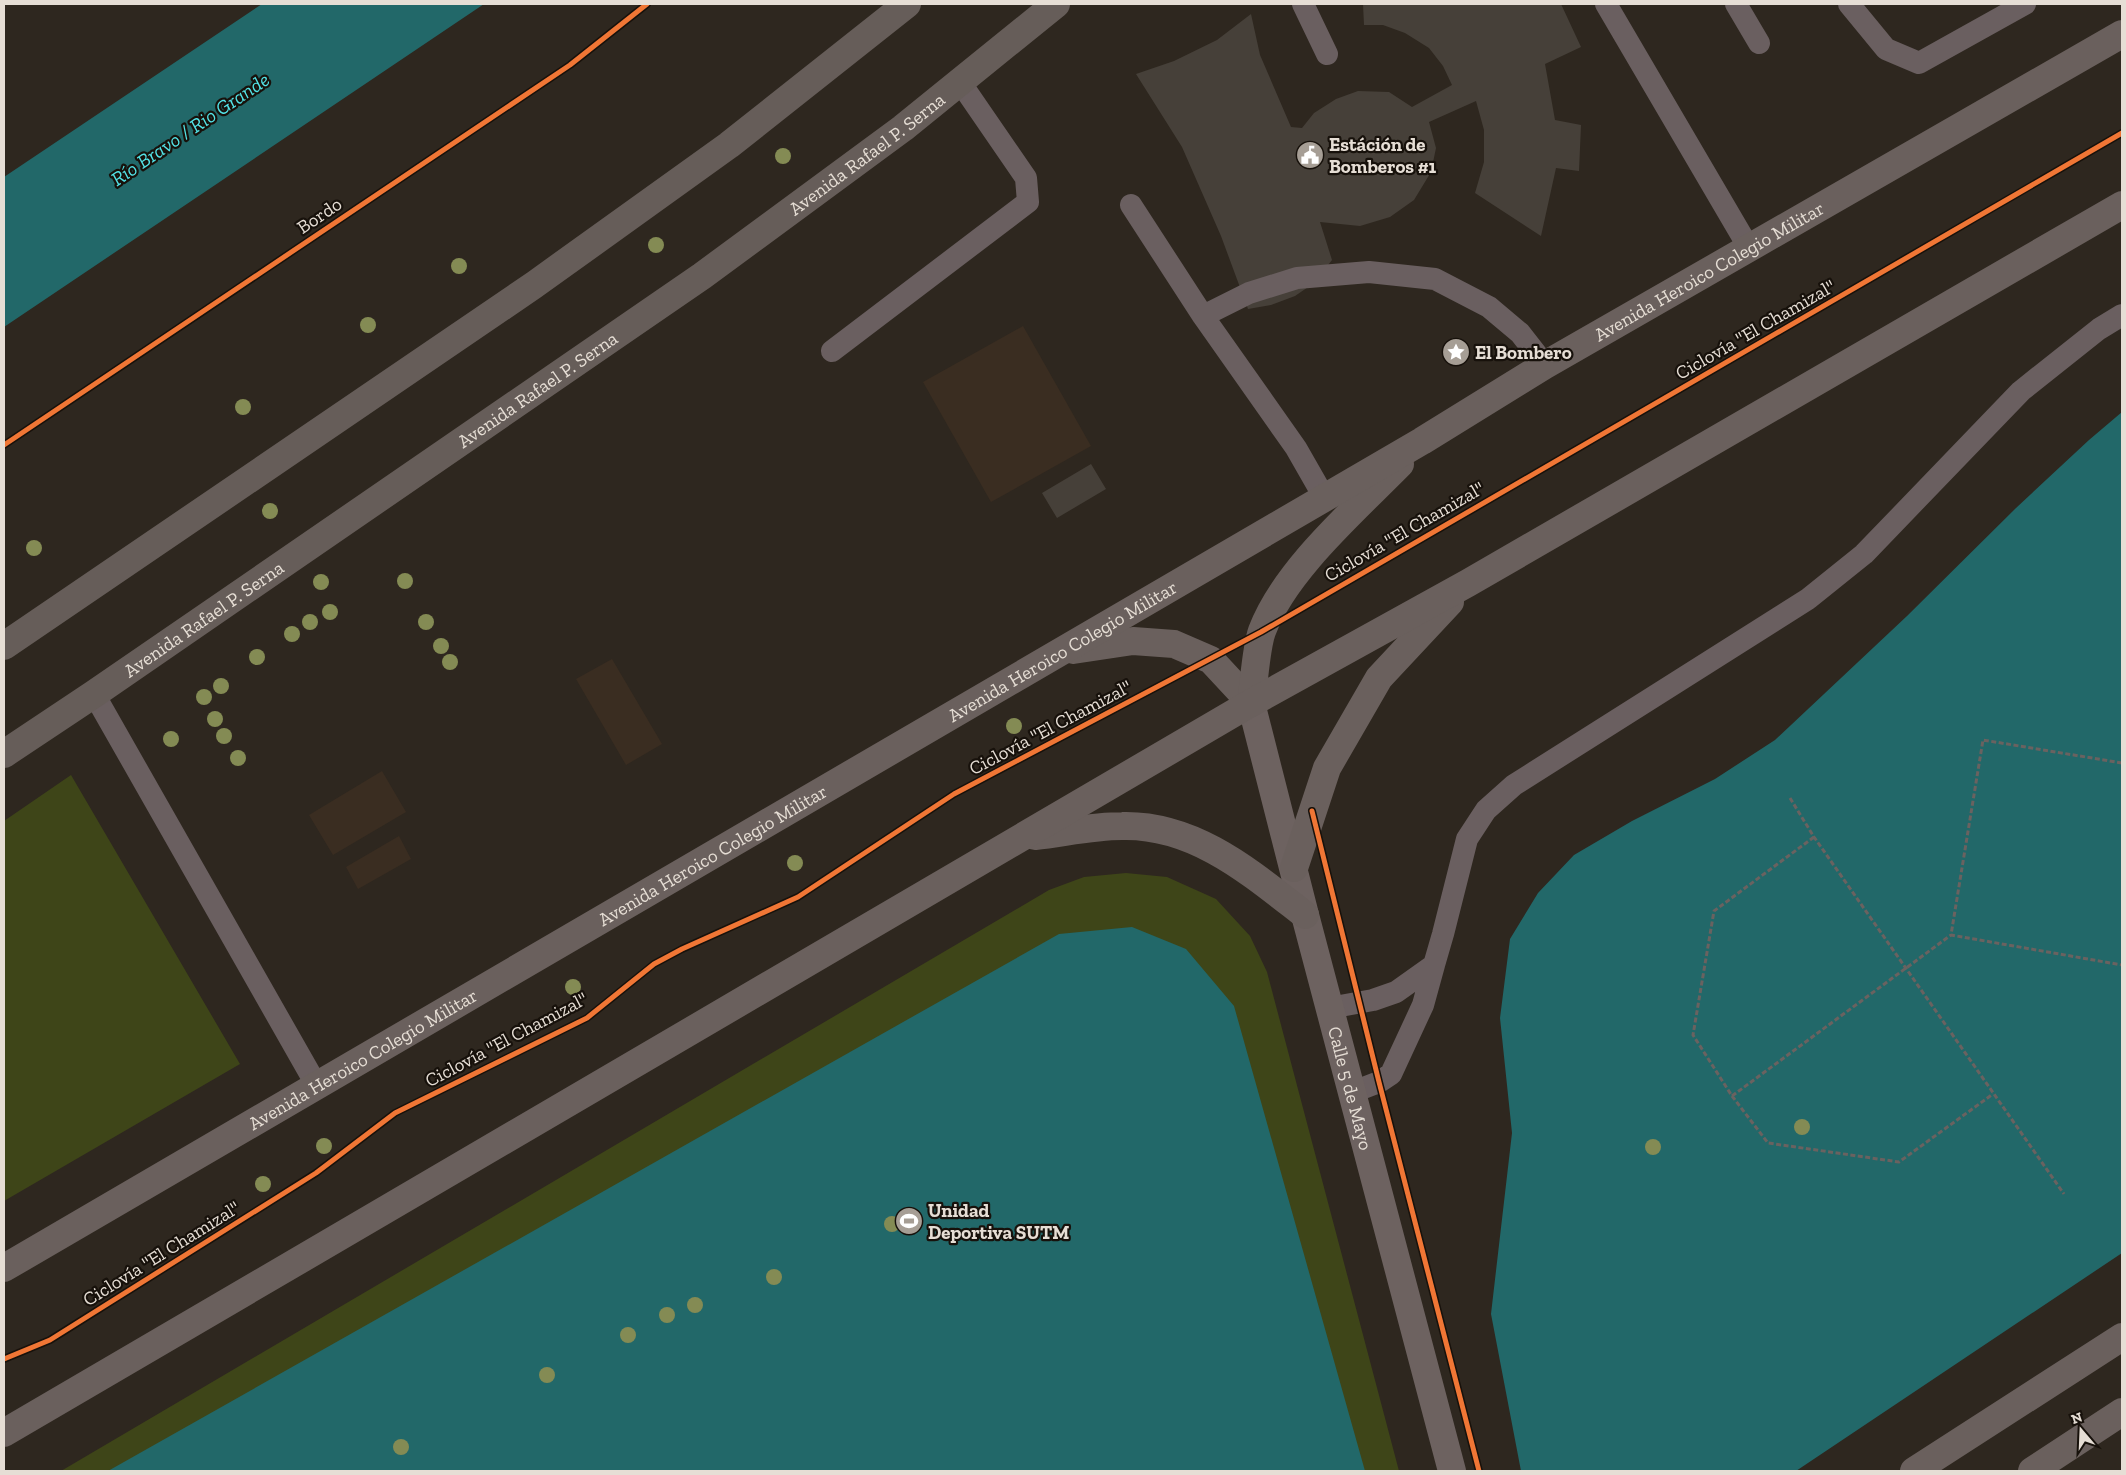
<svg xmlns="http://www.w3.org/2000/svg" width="2126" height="1475" font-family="'Zilla Slab',serif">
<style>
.industrial{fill:#3a2d21}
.green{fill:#3e4518}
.water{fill:#226869}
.building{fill:#464039}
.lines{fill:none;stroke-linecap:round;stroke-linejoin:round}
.path{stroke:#6a6260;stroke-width:3;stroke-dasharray:5 2.5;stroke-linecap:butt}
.lane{stroke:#6a5f60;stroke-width:22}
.secondary{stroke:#6d6260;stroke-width:28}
.primary{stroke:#6a605d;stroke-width:28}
.highway{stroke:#665d59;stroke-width:28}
.cycleway-casing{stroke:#17110b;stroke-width:8}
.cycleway{stroke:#f07635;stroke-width:5}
.tree{fill:#848b54}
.labels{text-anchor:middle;stroke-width:4.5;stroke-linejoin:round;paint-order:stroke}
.poi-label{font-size:19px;font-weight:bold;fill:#e6ded5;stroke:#17110b;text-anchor:start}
.street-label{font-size:19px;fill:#e6ded5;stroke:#17110b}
.water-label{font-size:20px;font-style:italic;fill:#53e3e7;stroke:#17110b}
</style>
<rect width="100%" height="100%" fill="#2e271f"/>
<path class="industrial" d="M1023,326L1091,446L991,502L923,382Z
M612,659L662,744L626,765L576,679Z
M382,771L406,812L333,855L309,815Z
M399,836L411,859L358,889L346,867Z"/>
<path class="green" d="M71,775L240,1064L4,1201V821Z
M1126,873L1167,877L1216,899L1250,936L1267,972L1399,1471H61L1049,890L1084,877Z"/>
<path class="water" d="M262,4H484L4,327V177Z
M2122,412V1253L1796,1471H1521L1491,1314L1512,1133L1500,1018L1510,939L1538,893L1574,855L1632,821L1715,779L1775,740L1907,616L2016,508L2089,440Z
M1132,927L1186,949L1234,1006L1365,1471H108L1059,934Z"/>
<path class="building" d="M1363,4H1561L1581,47L1545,64L1555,120L1581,125L1579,171L1556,168L1541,236L1475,193L1484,162V130L1476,101L1429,122L1436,148L1431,172L1414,200L1390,217L1360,226L1320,222L1332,260L1314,283L1295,296L1271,305L1248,309L1221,236L1182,147L1136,74L1174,61L1217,40L1251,14L1260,55L1291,127L1302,128L1314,113L1336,99L1358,91L1389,92L1412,107L1452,85L1443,66L1429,48L1405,33L1383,25H1364Z
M1091,464L1106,489L1057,518L1042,493Z"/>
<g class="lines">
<path class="path" d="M2122,763L1983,740L1951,935L2122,965
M1790,798L1814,837L2064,1194
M1814,837L1714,911L1693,1035L1732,1096L1768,1143L1899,1162L1993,1094
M1732,1096L1951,935"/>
<path class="lane" d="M1303,4L1327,54
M1606,4L1749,248
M1736,4L1759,43
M1849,4L1886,49L1919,63L2025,4
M1131,205L1203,316L1296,448L1324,497
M1203,316L1249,293L1297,278L1369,272L1435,279L1489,307L1520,333L1545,365
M832,351L1028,202L1026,178L960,82
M94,694L317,1086
M1329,1008L1373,1000L1396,992L1434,965L1443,934L1467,839L1486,810L1514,785L1808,599L1864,554L2021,391L2099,329L2122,315
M1353,1092L1379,1082L1391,1074L1423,1005L1434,965"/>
<path class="secondary" id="s1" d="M1251,703L1305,915L1452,1471"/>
<g class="primary">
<path d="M1073,650L1133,641L1174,644L1211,660L1251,703"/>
<path d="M1251,703C1254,684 1256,647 1262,631C1285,570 1355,510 1400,464"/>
<path d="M1035,836C1063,833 1093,826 1122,826C1195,824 1251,873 1305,915"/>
<path d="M1294,868L1327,768L1379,678L1450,602"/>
<path id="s2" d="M4,1268L1422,441L1545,365L2122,34"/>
<path d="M4,1433L1251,703L1468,583L2122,205"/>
<path d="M1914,1471L2122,1337"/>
<path d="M2032,1471L2122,1412"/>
</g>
<g class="highway">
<path d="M4,646L534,285L729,145L907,4"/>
<path id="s3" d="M4,754L94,694L702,276L903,128L1056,4"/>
</g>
<g class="cycleway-casing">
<path id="cycleway" d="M4,445L570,65L647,4
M1312,811L1379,1082L1479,1471
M4,1359L50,1340L316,1173L395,1113L587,1018L654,964L682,949L798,897L954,794L1261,632L2122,133"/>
</g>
<use href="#cycleway" class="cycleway"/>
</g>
<g class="tree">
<circle cx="783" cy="156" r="8"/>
<circle cx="656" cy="245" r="8"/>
<circle cx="459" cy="266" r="8"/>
<circle cx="368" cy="325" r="8"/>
<circle cx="243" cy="407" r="8"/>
<circle cx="270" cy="511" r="8"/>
<circle cx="34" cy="548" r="8"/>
<circle cx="405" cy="581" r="8"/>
<circle cx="321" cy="582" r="8"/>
<circle cx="330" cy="612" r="8"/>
<circle cx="310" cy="622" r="8"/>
<circle cx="426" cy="622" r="8"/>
<circle cx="292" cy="634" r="8"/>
<circle cx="441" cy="646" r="8"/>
<circle cx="257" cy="657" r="8"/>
<circle cx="450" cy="662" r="8"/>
<circle cx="221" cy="686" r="8"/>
<circle cx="204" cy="697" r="8"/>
<circle cx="215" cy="719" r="8"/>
<circle cx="1014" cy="726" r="8"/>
<circle cx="224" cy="736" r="8"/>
<circle cx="171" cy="739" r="8"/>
<circle cx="238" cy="758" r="8"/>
<circle cx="795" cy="863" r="8"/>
<circle cx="573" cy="987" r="8"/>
<circle cx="1802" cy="1127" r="8"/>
<circle cx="324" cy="1146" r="8"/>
<circle cx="1653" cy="1147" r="8"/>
<circle cx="263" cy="1184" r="8"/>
<circle cx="892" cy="1224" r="8"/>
<circle cx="774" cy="1277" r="8"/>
<circle cx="695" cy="1305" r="8"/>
<circle cx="667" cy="1315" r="8"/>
<circle cx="628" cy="1335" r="8"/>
<circle cx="547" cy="1375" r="8"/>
<circle cx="401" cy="1447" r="8"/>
</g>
<defs>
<g id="civic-disc" transform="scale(1.4375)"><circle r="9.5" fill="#a69e95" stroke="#17110b"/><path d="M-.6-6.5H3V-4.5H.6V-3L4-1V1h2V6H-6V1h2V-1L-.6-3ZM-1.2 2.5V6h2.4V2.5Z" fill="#fff"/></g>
<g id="sight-disc" transform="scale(1.4375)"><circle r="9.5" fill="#a69e95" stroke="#17110b"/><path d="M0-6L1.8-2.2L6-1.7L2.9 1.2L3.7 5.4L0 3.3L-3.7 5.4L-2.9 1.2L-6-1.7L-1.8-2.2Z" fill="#fff"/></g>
<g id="stadium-disc" transform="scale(1.4375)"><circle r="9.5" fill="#a69e95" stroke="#17110b"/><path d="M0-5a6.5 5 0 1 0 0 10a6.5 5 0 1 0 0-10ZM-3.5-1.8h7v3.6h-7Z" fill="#fff"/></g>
</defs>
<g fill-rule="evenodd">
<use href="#civic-disc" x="1310" y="155"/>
<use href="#sight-disc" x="1456" y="352"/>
<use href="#stadium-disc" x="909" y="1221"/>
</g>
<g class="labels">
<g class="poi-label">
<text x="1329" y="151">Estáción de<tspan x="1329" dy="22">Bomberos #1</tspan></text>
<text x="1475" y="359">El Bombero</text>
<text x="928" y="1217">Unidad<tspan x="928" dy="22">Deportiva SUTM</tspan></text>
</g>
<g class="street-label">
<text dy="7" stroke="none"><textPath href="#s3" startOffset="1051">Avenida Rafael P. Serna</textPath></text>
<text transform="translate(319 215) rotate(-34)" y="7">Bordo</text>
<text dy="7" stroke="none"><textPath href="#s2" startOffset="1975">Avenida Heroico Colegio Militar</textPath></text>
<text transform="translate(1755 329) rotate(-30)" y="7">Ciclovía "El Chamizal"</text>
<text dy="7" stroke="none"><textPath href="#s3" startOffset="646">Avenida Rafael P. Serna</textPath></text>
<text transform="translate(1404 531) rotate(-30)" y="7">Ciclovía "El Chamizal"</text>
<text dy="7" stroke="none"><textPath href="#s3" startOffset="241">Avenida Rafael P. Serna</textPath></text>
<text dy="7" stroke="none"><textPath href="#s2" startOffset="1225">Avenida Heroico Colegio Militar</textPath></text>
<text transform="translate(1050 727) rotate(-28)" y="7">Ciclovía "El Chamizal"</text>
<text dy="7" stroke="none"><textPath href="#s2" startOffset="820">Avenida Heroico Colegio Militar</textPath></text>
<text transform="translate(506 1039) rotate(-28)" y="7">Ciclovía "El Chamizal"</text>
<text dy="7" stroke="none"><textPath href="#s2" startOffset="415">Avenida Heroico Colegio Militar</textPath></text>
<text dy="7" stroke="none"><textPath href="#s1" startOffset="398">Calle 5 de Mayo</textPath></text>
<text transform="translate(161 1253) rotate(-32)" y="7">Ciclovía "El Chamizal"</text>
</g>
<g class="water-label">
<text transform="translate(190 129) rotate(-34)" y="7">Río Bravo / Rio Grande</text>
</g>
</g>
<rect width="2126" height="1475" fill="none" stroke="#e6ded5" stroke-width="10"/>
<g transform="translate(2081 1430) rotate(341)" stroke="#17110b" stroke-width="4" paint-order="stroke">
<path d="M0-4L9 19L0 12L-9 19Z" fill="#e6ded5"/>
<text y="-8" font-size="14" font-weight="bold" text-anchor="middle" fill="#e6ded5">N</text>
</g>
</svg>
